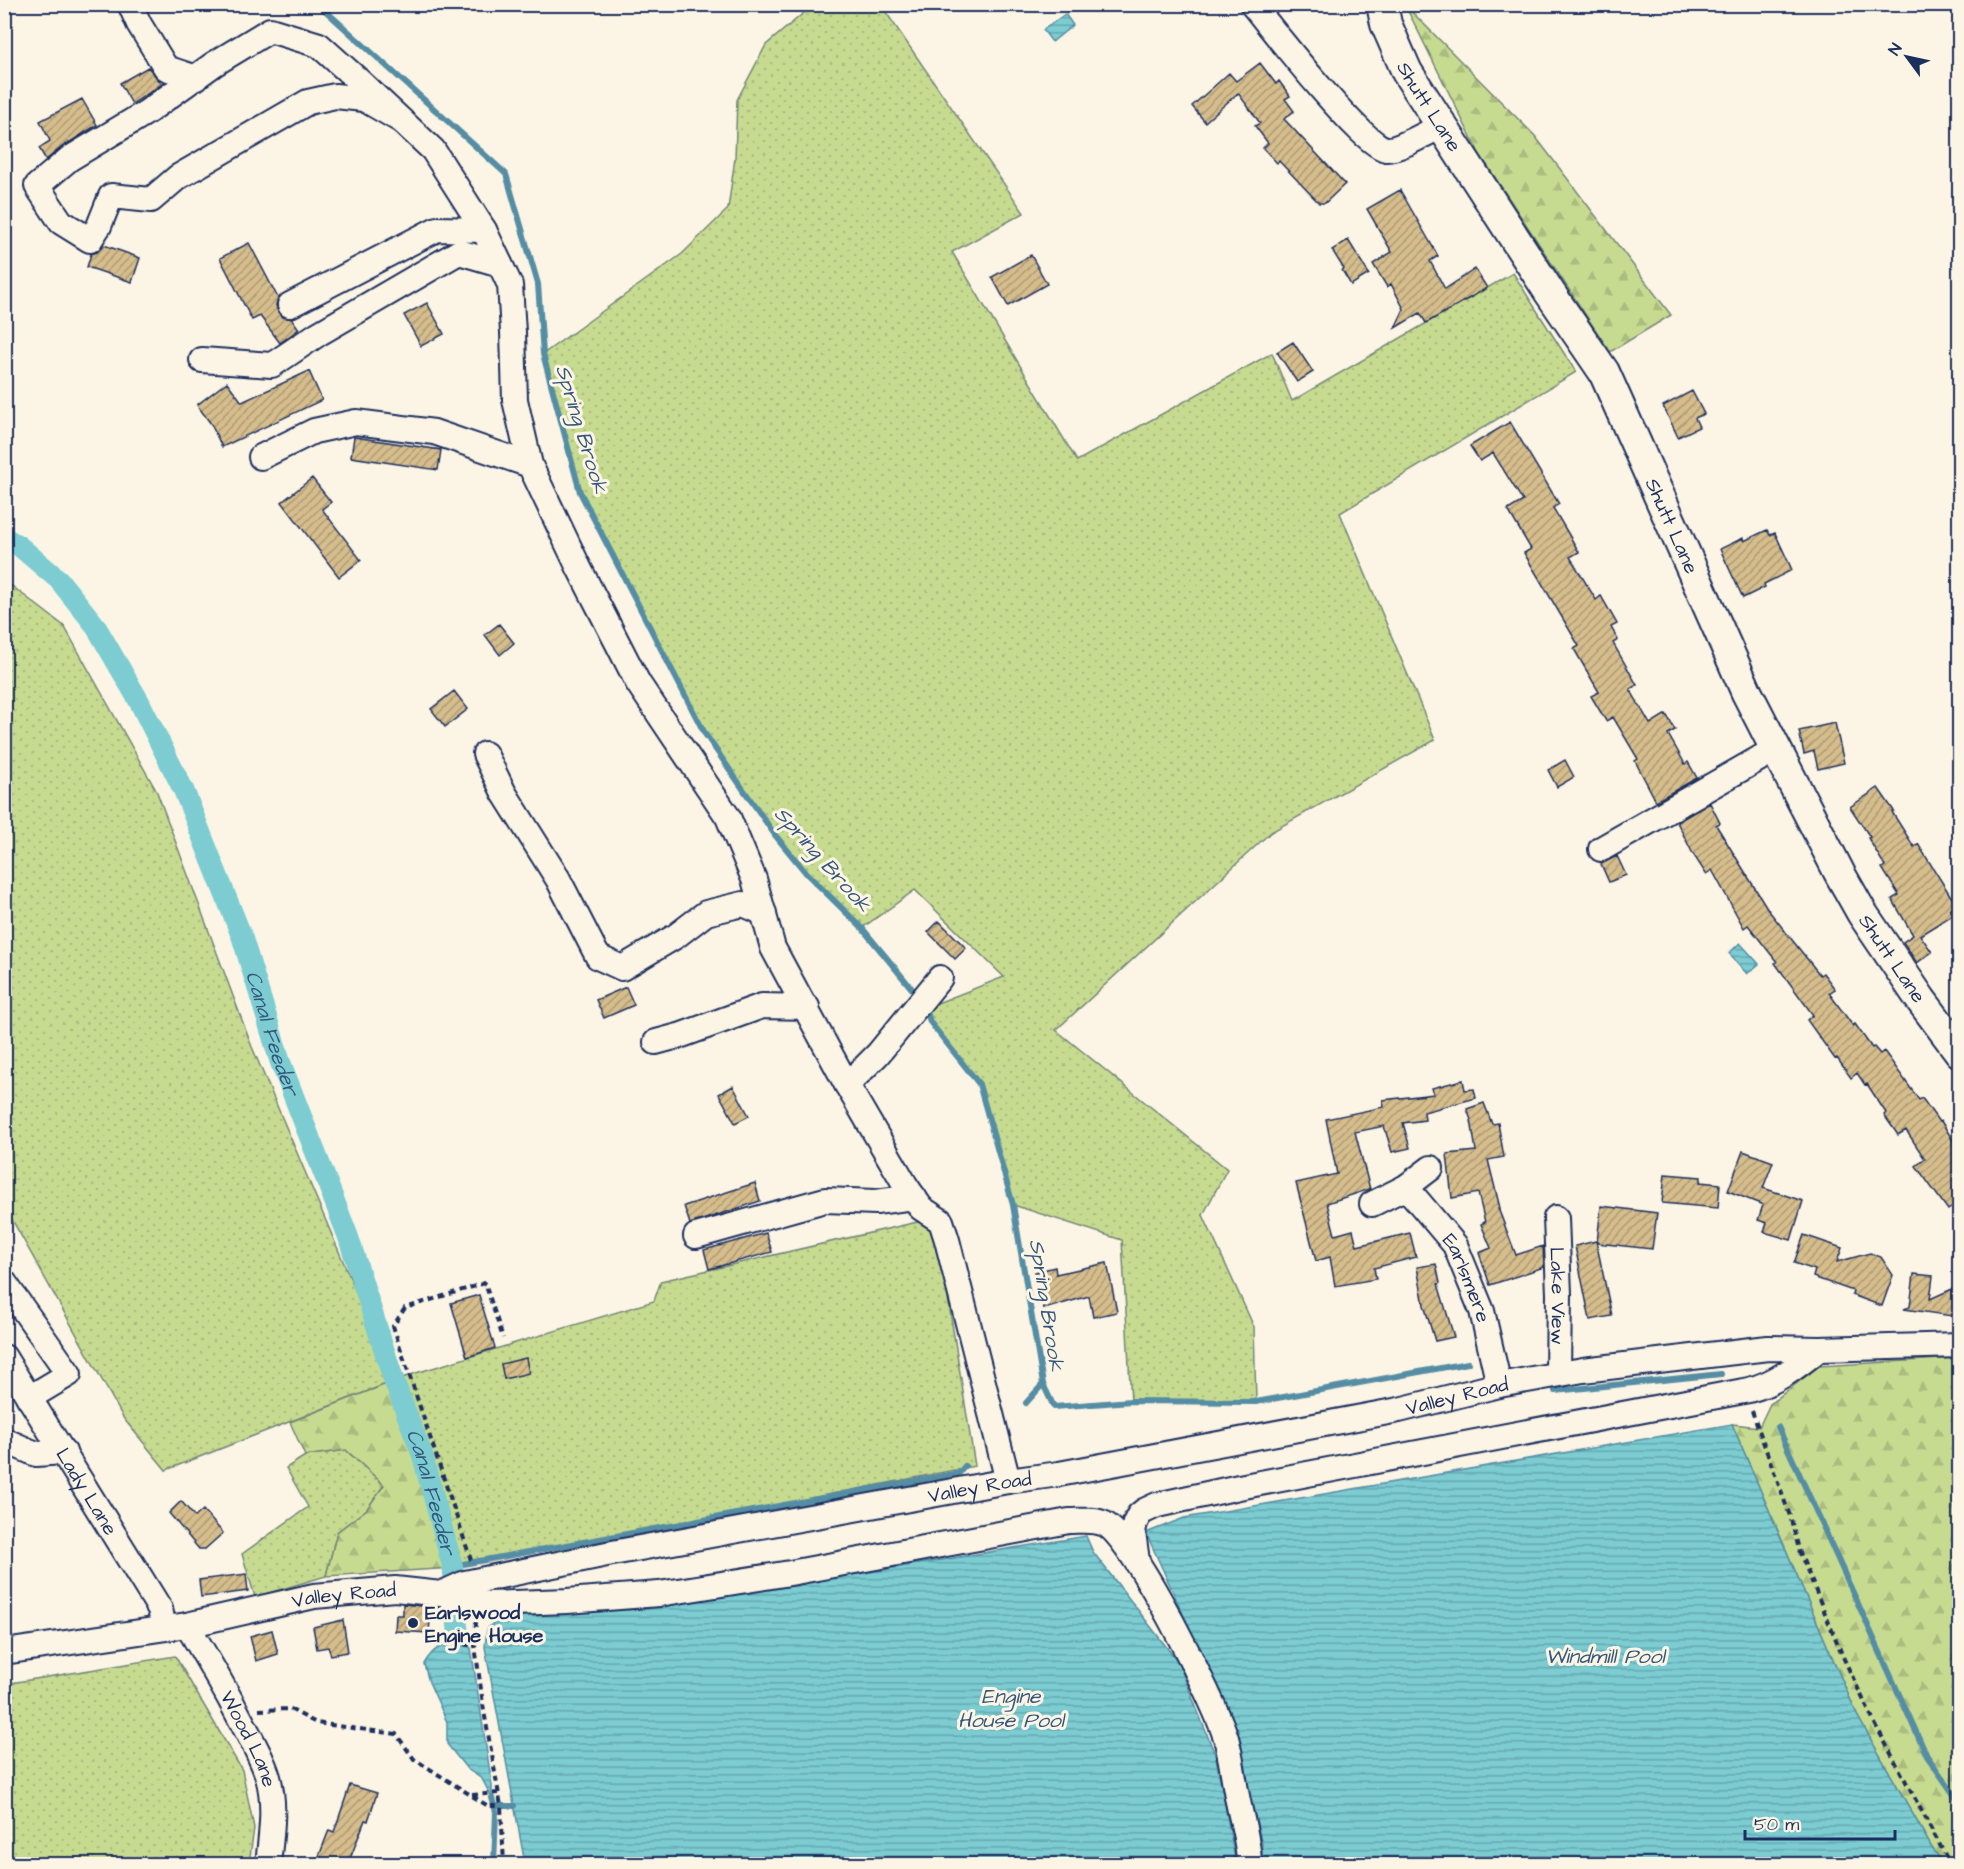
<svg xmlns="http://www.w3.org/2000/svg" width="1964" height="1869" font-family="'Architects Daughter',sans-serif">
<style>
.grass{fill:url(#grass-dots);stroke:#718577;stroke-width:1.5}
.forest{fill:url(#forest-firs);stroke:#718577;stroke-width:1.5}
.water{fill:url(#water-rules);stroke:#558da4;stroke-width:1.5}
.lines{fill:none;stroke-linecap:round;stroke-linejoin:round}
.stream{stroke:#558da4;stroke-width:6}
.canal{stroke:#7bccd2;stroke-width:21}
.building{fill:url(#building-hatch);stroke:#1b2f5e;stroke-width:1.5}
.minor-casing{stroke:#1b2f5e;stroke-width:28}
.major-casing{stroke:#1b2f5e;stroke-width:34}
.path{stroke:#1b2f5e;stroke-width:4;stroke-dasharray:6 4.5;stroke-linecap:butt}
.minor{stroke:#fcf5e5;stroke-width:24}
.major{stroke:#fcf5e5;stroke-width:30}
.poi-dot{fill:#1b2f5e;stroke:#fcf5e5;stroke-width:2}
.labels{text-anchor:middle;stroke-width:6;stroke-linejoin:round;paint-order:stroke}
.street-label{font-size:20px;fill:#1b2f5e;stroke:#fcf5e5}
.poi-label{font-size:20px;font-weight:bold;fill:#1b2f5e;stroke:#fcf5e5;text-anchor:start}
.water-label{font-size:21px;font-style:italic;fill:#33567b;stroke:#fcf5e5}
</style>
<defs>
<pattern id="grass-dots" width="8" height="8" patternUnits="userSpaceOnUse" patternTransform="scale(1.5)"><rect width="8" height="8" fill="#c7db90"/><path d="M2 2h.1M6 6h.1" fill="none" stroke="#aabc7f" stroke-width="1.8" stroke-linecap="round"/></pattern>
<pattern id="forest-firs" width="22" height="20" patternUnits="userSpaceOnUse" patternTransform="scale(1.5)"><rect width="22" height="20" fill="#c7db90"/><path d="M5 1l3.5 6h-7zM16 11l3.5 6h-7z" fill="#aabc7f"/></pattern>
<pattern id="water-rules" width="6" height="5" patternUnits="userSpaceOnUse" patternTransform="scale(1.5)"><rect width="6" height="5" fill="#7bccd2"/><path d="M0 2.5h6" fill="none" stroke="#64a6ae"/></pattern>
<pattern id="building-hatch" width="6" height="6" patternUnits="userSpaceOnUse" patternTransform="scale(1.5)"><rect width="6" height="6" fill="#d6bd8c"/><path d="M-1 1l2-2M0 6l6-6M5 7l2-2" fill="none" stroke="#ad9a76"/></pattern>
</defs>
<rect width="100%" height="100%" fill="#fcf5e5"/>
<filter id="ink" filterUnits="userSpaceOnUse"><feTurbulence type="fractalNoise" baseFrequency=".0167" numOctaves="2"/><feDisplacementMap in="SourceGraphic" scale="12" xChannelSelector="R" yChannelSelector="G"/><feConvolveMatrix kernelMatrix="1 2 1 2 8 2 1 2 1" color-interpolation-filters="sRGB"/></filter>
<g filter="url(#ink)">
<path class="grass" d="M813,5H881L1024,213L952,252L1077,461L1272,353L1292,401L1513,273L1576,372L1340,513L1435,740L1271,832L1056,1030L1227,1169L1203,1215L1254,1327L1256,1402L1131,1401L1122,1240L1013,1205L979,1084L930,1022L927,1007L1004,977L915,890L862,928L807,874L775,835L705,734L580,492L543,354L682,254L728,209L735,158L737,100L766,45Z
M4,580L64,626L157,792L252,1047L394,1381L416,1373L654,1301L661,1281L935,1218L975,1466L453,1568L422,1454L394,1381L166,1470L124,1419L5,1207Z
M346,1450L384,1485L367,1509L337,1532L326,1576L255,1597L242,1554L308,1507L286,1468L305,1456Z
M175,1656L242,1770L254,1828L249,1864H5V1684Z"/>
<path class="forest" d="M1405,5L1535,136L1671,315L1610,352L1479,153Z
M1959,1358V1864H1944L1932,1848L1857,1715L1732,1424L1759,1427L1770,1404L1819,1366Z
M394,1381L422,1454L453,1568L326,1576L337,1532L367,1509L384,1485L346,1450L305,1456L290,1422Z"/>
<path class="water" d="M1065,14L1073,25L1052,42L1043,30Z
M1740,943L1759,964L1747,974L1729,953Z
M1732,1424L1857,1715L1932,1848L1944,1864H1262V1844L1230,1717L1146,1533L1184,1518Z
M1086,1536L1093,1552L1178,1662L1216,1757L1236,1864H525L485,1647L487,1629L501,1615L646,1609Z
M459,1643L471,1648L492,1786V1798L482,1779L467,1769L447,1744V1722L429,1682L424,1664C434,1647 440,1646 459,1643Z"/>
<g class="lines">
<path class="stream" d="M318,4L506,174L538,284L543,354L580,492L705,734L775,835L807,874L862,928L918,996
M925,1004L930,1022L979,1084L1013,1205L1043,1384L1054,1407L1131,1401L1256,1402L1468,1363
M1555,1391L1721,1374
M1026,1403L1043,1384
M1778,1427L1927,1756L1960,1803
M452,1566L959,1473L965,1466
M430,1610L457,1613
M492,1798L496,1812L494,1864
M494,1806H514"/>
<g class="canal">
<path id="s1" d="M4,537L18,545L59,580L95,625L139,701L184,791L242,937L280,1061L348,1236L394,1381L422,1454L453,1568L454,1577"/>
<path d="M456,1608L459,1643"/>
</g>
</g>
<path class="building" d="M1260,63L1276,84L1279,81L1290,96L1285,99L1294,111L1284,119L1345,184L1325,203H1319L1279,161L1277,163L1263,148L1268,143L1255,126L1260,123L1238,93L1205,122L1192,106L1229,73L1236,81Z
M148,67L162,84L132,104L120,83Z
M82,99L97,125L62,147L46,160L39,148L50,141L40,121Z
M1400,190L1438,256L1430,261L1445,289L1475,269L1487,288L1426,323L1420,313L1395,328L1404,309L1391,284L1387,287L1373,264L1392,252L1367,209Z
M1348,240L1369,274L1351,285L1342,270L1344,269L1332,250Z
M249,243L278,298L276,305L278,312L283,317L292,319L299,329L280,343L260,316L252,320L220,258Z
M104,245L140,258L132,282L87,267L91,254L97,252Z
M1031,255L1047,284L1008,306L992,277Z
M427,303L444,334L421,346L404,315Z
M1293,342L1313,372L1297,382L1277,352Z
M309,371L322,400L222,447L211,424L197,405L227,382L242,402Z
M1692,391L1704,414L1695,418L1699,427L1678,437L1663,406Z
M1510,422L1559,504L1553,508L1579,552L1570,557L1596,600L1601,596L1617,624L1611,627L1618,640L1613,643L1637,685L1630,689L1650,724L1666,714L1675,730L1668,734L1685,764L1688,762L1697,778L1656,801L1635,761L1638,759L1613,717L1606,721L1591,696L1599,692L1574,649L1579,646L1524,553L1531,549L1508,510L1523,501L1493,453L1480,461L1470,446Z
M354,437L441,450L438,470L351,457Z
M312,478L331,502L322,509L361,560L339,577L282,502Z
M1767,530L1770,535L1775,533L1792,570L1764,584L1765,587L1743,598L1720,549L1743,538L1744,541Z
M499,624L514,643L500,655L485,635Z
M454,691L468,709L445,727L431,709Z
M1835,723L1844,763L1818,769L1814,751L1804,754L1799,731Z
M1565,760L1574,777L1557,787L1548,770Z
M1878,788L1894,811L1892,812L1914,847L1918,844L1957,906L1950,910L1954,914L1920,935L1932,952L1917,963L1903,942L1913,935L1892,899L1899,895L1882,868L1885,866L1868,838L1870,837L1850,807Z
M1710,803L1720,823L1716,825L1769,911L1820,975L1823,973L1835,989L1829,993L1853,1026L1855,1024L1872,1048L1874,1047L1880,1054L1884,1051L1919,1100L1922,1098L1939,1122L1941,1121L1959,1150V1201L1948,1210L1916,1166L1925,1159L1906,1130L1898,1135L1884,1115L1886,1113L1867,1084L1865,1085L1857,1073L1851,1078L1837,1058L1835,1059L1807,1020L1813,1015L1775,963L1777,962L1748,925L1744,928L1712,870L1706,874L1693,854L1677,822Z
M1617,856L1626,875L1609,882L1601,864Z
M939,921L966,948L955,959L928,932Z
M626,987L634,1005L604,1018L596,1000Z
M1463,1080L1465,1090L1474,1089L1476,1098L1424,1112L1425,1120L1403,1123L1410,1148L1392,1152L1384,1126L1355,1132L1370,1189L1327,1203L1335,1235L1353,1230L1357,1246L1410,1233L1416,1257L1374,1268L1376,1279L1335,1286L1330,1257L1316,1261L1296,1183L1337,1174L1326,1119L1384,1107L1383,1100L1434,1094L1432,1088Z
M733,1086L749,1116L735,1123L719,1094Z
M1484,1103L1492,1124L1498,1123L1504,1157L1488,1160L1500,1208H1498L1516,1255L1543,1246L1544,1267L1490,1285L1479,1253L1491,1248L1481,1224L1485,1222L1478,1193L1452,1198L1447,1154L1476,1151L1471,1120L1467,1109Z
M1743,1151L1773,1162L1763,1188L1803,1201L1791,1240L1764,1232L1767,1223L1758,1220L1763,1205L1728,1191Z
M1665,1174L1701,1177L1700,1182L1720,1184L1718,1208L1662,1203Z
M755,1183L760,1201L690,1224L684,1206Z
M1601,1206L1657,1213L1652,1249L1597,1243Z
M766,1233L772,1252L709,1269L704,1250Z
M1804,1235L1842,1248L1837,1262L1870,1253L1881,1257L1893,1275L1882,1306L1852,1295L1853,1291L1813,1277L1815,1270L1794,1263Z
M1596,1241L1612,1316L1590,1320L1575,1246Z
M1107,1263L1117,1312L1093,1317L1089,1296L1044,1309L1035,1272L1055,1267L1056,1274Z
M1436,1264L1440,1283L1438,1284L1454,1337L1435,1341L1424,1305L1417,1267Z
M1914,1274L1933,1276L1930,1299L1959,1286V1317L1904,1309L1910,1307Z
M479,1295L495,1348L467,1357L451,1303Z
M526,1358L529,1373L504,1379L501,1364Z
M181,1501L195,1517L203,1510L223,1533L205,1549H199L169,1513Z
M246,1574L248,1591L201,1597L199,1580Z
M403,1604L431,1607L429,1633L395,1631L396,1615H403Z
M343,1620L348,1652L331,1655L328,1647L317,1649L313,1627Z
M272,1630L278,1654L256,1661L250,1636Z
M350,1785L377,1793L368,1821L365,1820L348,1864H316L329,1830L334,1832Z"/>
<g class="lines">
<g class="minor-casing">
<g id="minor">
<path d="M130,4L139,24L166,68L196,78"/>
<path d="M1252,4C1271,28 1363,146 1386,149C1399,150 1428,132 1441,126"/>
<path d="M402,121L364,99L335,96L308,102L178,177L151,200L111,196L99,226L90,240L61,222L37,186L69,159L147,112L214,64L270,30L319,45L358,80L433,150L484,230L510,285L513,332L515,400L530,465"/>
<path d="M290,305L437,229L484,230"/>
<path d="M202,360L272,365L318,334L459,252L500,264"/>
<path d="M261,457L314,431L356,422L434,432L530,465L579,568L638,683L728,817L754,879L773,948L847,1085L906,1186L921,1208L941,1221L947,1240L1008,1481"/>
<path d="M485,754L504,793L558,879L598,957L622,968L676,936L706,913L743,904L764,913"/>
<path d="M1601,849L1776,749"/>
<path d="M656,1042L682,1035L762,1006L807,1007"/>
<path d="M847,1085L878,1054L940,978"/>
<path id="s2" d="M1406,1187L1455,1245L1482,1311L1499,1385"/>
<path d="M1372,1204L1406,1187L1431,1168"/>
<path id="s3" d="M1556,1218L1559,1294L1558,1374"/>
<path d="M696,1236L825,1200L876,1202L914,1197"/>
<path d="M4,1282L69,1374L29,1398"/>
<path id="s4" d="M4,1357L160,1609L164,1628"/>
<path d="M4,1440L36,1454L64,1452"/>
<path d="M1137,1561L1133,1532L1135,1523L1139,1515L1144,1511L1157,1505L1239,1487L1749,1390C1776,1383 1798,1366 1819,1349"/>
<path id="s5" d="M441,1594L465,1583L607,1554L1008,1481L1059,1474L1399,1410L1499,1385L1583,1370L1768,1348L1819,1349L1960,1345"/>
<path id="s6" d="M187,1625C206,1656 225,1689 242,1722C251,1739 262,1757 268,1777C276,1805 271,1836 268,1864"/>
<path id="s7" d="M4,1652L187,1625L314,1596L395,1589L441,1594L488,1604L567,1601L659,1594L790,1573L1069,1521C1081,1521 1094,1519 1105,1524C1135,1540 1215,1702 1226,1738C1232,1760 1234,1784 1239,1806C1243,1825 1249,1845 1249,1864"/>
</g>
</g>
<g class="major-casing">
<g id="major">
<path id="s8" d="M1382,4L1386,24L1407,72L1550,293L1604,372L1747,693L1840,874L1862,913L1921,1000L1960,1052"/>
</g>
</g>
<path class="path" d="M1752,1411L1790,1516L1800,1553L1844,1659L1873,1720L1950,1864
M471,1560L393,1326L405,1308L485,1283L503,1338
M476,1621L475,1646L484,1711L501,1806L504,1864
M443,1642L475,1646
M259,1710L290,1709L316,1723L396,1734L414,1759L488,1806H501
M472,1795L498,1793"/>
<use href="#minor" class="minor"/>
<use href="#major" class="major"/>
</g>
</g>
<circle class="poi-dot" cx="413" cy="1623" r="6"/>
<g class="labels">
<g class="street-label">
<text dy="7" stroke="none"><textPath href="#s8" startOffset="114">Shutt Lane</textPath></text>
<text dy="7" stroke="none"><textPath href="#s8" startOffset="600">Shutt Lane</textPath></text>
<text dy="7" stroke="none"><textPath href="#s8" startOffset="1086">Shutt Lane</textPath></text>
<text dy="7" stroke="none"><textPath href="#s2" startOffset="111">Earlsmere</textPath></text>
<text dy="7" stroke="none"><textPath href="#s3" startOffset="78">Lake View</textPath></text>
<text dy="7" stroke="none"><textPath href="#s5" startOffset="1036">Valley Road</textPath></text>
<text dy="7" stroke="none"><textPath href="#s5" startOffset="550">Valley Road</textPath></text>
<text dy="7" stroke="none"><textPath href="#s4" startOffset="158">Lady Lane</textPath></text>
<text dy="7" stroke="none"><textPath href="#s7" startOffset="345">Valley Road</textPath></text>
<text dy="7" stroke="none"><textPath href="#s6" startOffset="130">Wood Lane</textPath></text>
</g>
<g class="poi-label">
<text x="425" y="1619">Earlswood<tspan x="425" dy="23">Engine House</tspan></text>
</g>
<g class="water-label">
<text transform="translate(582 429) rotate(73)" y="7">Spring Brook</text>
<text transform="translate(823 859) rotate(48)" y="7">Spring Brook</text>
<text dy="7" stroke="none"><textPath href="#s1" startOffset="574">Canal Feeder</textPath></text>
<text transform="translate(1047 1305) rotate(81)" y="7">Spring Brook</text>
<text dy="7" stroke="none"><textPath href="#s1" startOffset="1060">Canal Feeder</textPath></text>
<text x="1605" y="1663">Windmill Pool</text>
<text x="1011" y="1703">Engine<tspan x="1011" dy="24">House Pool</tspan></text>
</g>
</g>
<rect width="1964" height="1869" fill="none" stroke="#fcf5e5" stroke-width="24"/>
<rect x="12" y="12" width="1940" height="1845" fill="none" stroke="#1b2f5e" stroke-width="2" filter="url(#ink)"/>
<g transform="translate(1907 57) rotate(303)" stroke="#fcf5e5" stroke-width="4.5" paint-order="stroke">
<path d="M0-4.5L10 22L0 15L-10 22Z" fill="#1b2f5e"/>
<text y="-9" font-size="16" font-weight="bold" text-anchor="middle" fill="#1b2f5e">N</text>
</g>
<path d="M1745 1830v9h150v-9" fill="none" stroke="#1b2f5e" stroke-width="3"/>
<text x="1754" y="1830" font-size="18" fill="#1b2f5e" stroke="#fcf5e5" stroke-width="4.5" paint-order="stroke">50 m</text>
</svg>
